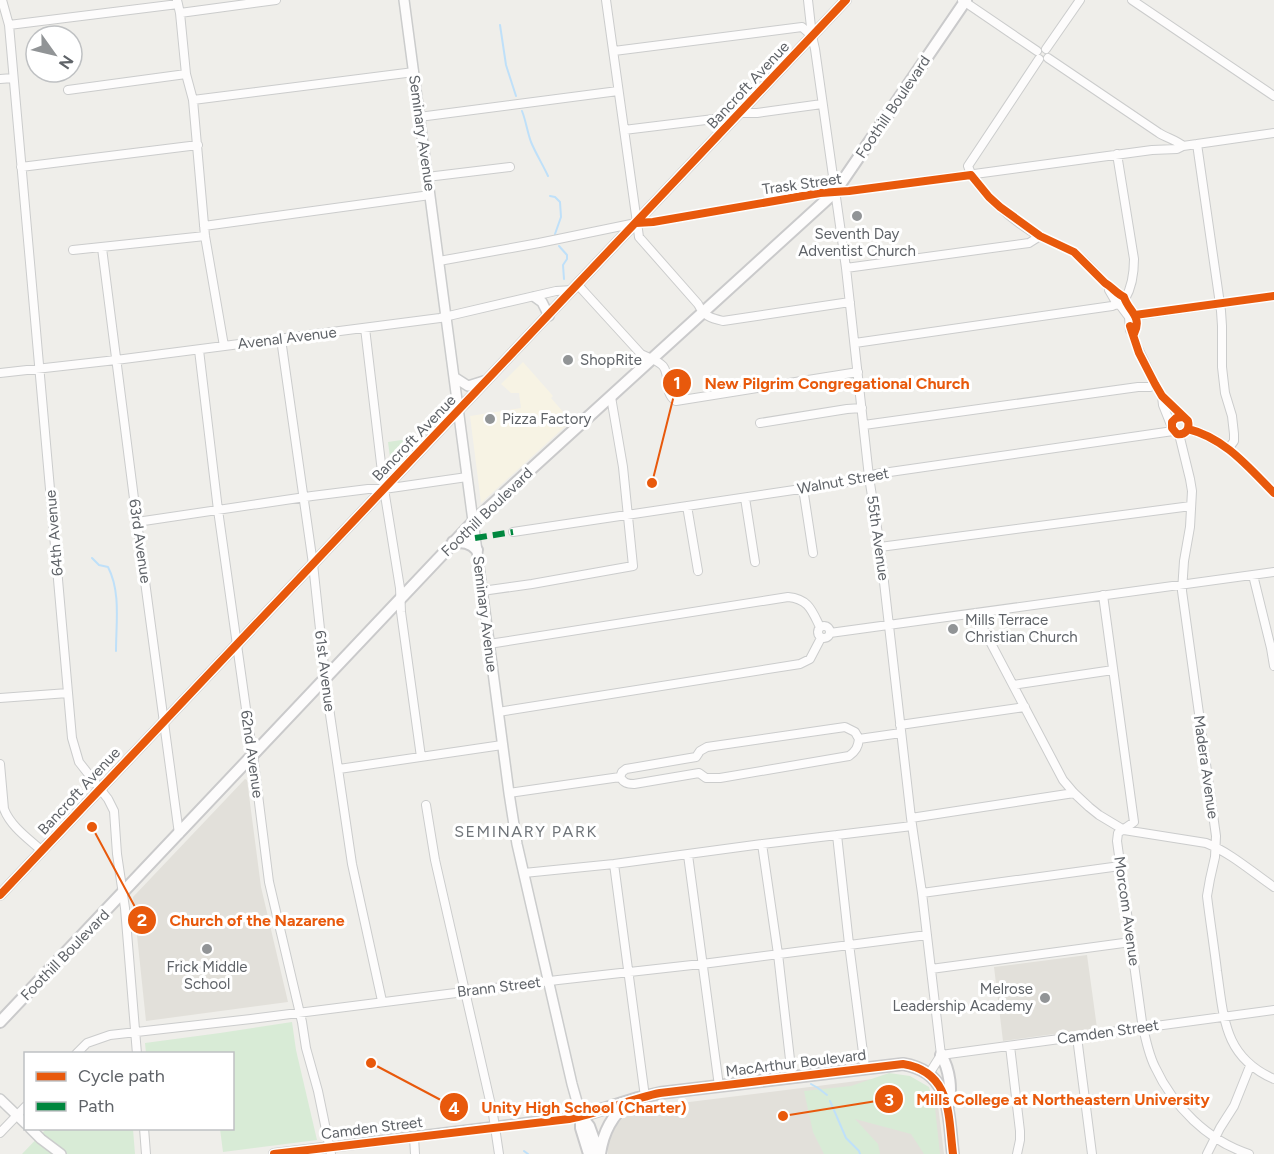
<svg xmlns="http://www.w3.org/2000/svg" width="1274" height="1154" font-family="Figtree,sans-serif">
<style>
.commercial{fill:#f7f3e4}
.education{fill:#e2e0da}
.green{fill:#d8ebd6}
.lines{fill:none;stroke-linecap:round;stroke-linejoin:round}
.stream{stroke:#bfe0f9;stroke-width:2}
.minor-casing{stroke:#cbcccc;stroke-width:10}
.tertiary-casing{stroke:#cbcccc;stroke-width:12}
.secondary-casing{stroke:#cacacb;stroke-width:14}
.minor{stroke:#fdfcfc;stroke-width:8}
.tertiary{stroke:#fdfcfc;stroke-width:9}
.secondary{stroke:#fdfcfc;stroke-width:10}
.quiet{stroke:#00873e;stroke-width:6;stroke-dasharray:12 6;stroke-linecap:butt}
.cycleway-casing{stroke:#fff;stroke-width:11}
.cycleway{stroke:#e8590c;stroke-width:8}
.poi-dot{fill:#919496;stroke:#fff;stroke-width:2}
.labels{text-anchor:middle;stroke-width:6;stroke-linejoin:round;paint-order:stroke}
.street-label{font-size:15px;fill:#5f6368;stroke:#fff}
.poi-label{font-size:15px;fill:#5f6368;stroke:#fff;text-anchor:start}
.neighbourhood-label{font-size:16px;letter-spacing:1.5px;fill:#70757a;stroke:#fff}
.leader{fill:none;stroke:#e8590c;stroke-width:2}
.callout-dot{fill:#e8590c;stroke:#fff;stroke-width:2}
.mark-label{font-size:18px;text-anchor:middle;font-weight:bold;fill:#fff}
.callout-label{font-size:16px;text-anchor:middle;font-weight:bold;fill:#e8590c;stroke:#fff;stroke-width:6;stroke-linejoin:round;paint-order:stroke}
</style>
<rect width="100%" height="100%" fill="#efeeea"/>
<path class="commercial" d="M523,362L553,396L551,398L571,421L481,503L470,416L521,408L519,393H511L501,384Z"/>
<path class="education" d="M245,779L247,780L261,887L288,1002L146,1021L133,897Z
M1087,955L1097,1028L1003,1041L994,967Z
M881,1078L925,1088L938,1105L944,1154H608V1145L612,1130L622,1119L631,1114L657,1106Z"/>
<path class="green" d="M415,438L392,465H391L388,442Z
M292,1022L296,1050L317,1140L223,1152L220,1129L232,1128V1054L146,1053L145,1043L220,1033Z
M889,1073L910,1076L929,1087L935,1108L940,1154H924L911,1134L855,1119L878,1144L880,1154H824L813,1132L804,1091L851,1086Z
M46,1129H133L135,1154H22Z"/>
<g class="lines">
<path class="stream" d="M500,25L506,65L516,96
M522,111C526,121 527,131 531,142C536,154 543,165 548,176
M550,196L555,197L560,202L561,217L555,234
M559,246L567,255V259L563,265L564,279
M92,558L99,565L108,567C121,592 116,623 116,651
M811,1084L818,1088L827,1095
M830,1101L846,1138L859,1151L860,1154
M524,1151L528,1154"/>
<g class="minor-casing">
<path id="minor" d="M2,0L9,25L72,738L79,762L108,799L114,811L117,854L125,908L137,1054
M177,0L180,13L186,74L193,100L205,236L224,346
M606,0L639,237L698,304C704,316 710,318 723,321L850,302
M808,0L812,36L815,49L846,268L869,477L880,547L911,818L922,893L941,1055L929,1074
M962,0L1037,51
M1132,0L1274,96
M180,13L276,0
M9,25L178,4
M1046,49L1080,0
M614,51L802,27L812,36
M1048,58L1159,133C1167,138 1176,140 1183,146
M1039,59L968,166C976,191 1017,224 1041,237C1052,242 1065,246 1075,253C1086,262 1096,273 1105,283C1112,287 1117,294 1124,297C1128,311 1143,316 1134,334
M0,79L13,78
M68,90L186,74
M193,100L414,72
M419,117L618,91
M624,130L722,118L740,113H757L822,104
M1197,144L1221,311L1222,326V367L1225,393L1232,416L1234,434V441L1229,448
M1117,154L1134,259C1134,273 1132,287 1125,299
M21,167L198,145
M427,177L510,167
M204,226L430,195
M102,248L137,522L179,834
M73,250L205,236
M439,261L539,243L636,223L653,222L820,193L849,191L1152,150L1177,149L1183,146L1274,133
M846,268L1029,243L1040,236
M578,285L641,354C647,357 659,361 663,366C671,376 663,393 676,401L858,372
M1109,290L1117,304L1120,305L1129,317L1130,330L1134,334L1135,342L1155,384L1162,396L1188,421L1189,426L1186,432L1179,434
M1133,316L1274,296
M365,328L384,489L400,588L401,612L421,757
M281,339L313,564L327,694L352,864L382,1001
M855,343L1112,306L1117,304
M199,350L218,510L248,723L253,755L269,882L302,1022L306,1048L318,1091L331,1154
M0,373L116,360L440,318L556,291L573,290
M1162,396L1163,405L1171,425
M760,423L847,409L862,408
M864,425L1138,387H1150L1155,384
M1188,429C1225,438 1249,468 1274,493
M1179,434L1190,479L1192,491L1190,527L1184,561L1182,591L1216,836L1215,857L1210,879L1207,896C1210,921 1214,946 1217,971C1224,1019 1224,1057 1274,1079
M803,488L813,553
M745,498L755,562
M687,506L698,571
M137,522L312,496L368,489H384L467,477
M513,532L861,480L876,474L1173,431
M880,547L1191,506
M1253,575L1271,648L1274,666
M482,591L532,584L633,566L623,467L611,397
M1103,595L1134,822L1118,833L1117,841L1142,1022C1145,1037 1148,1053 1155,1067C1173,1106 1208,1141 1249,1154
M975,613L1063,780L1074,793L1089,807L1099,815L1124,830L1206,843C1231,853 1252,872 1274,887
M818 632a6 6 0 1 1 12 0a6 6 0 1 1-12 0Z
M830,633L1274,572
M489,644L788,597C809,599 812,611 820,627
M1013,685L1113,670
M0,698L68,693
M498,712L800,664L810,659L821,638
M900,725L1025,707
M859,739L901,733
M0,764L4,809C11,827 29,839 42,851
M339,769L502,745
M620,777L622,772L626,769L696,757L700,751L707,747L845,727L855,732L859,739
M620,777C624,783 627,784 634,784L699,773L706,778H720L849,756C856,751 858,747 859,739
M509,793L620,777
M426,805L435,860L493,1114L499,1154
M911,818L1074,793
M837,835L849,944L865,1068
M762,844L778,954L792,1077
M688,855L719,1086
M614,864L645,1097
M524,873L614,864L762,844L912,826
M922,893L1120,866
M931,969L1131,942
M1077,1037L1092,1154
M1010,1046L1020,1131V1140L1017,1154
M76,1054L87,1043L110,1035L251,1019L558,980L710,963L927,935
M941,1055L1274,1010
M144,1128L146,1154
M0,1133L26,1106
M414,1137L415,1154
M1207,1154L1220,1128L1234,1106L1250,1066"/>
</g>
<g class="tertiary-casing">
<path id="tertiary" d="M535,297L542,302L549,316
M454,377L468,386L487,380
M0,895L846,0
M0,1099L26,1124
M30,1128L41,1139L61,1154
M274,1154L581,1116L572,1084L517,844L509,793L404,0"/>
</g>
<g class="secondary-casing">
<path id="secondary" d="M453,542C463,542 470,542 477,550
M0,1022L473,522L835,192L966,0
M941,1055C950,1070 952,1090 948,1106
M581,1116L638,1098L660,1093L903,1064C952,1072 948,1115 953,1154
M581,1116L589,1126L599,1154
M581,1117V1128L589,1154
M600,1154C603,1133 611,1116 628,1103"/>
</g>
<use href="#minor" class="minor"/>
<use href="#tertiary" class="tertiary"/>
<use href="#secondary" class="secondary"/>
<path class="quiet" d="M475,538L513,532"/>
<g class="cycleway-casing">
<path id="cycleway" d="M636,223L653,222L820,193L849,191L971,175L989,197L1000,207L1040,236L1074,252L1105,283C1112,287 1117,294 1124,297C1128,311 1143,316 1134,334
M1135,315L1274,296
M1130,326L1139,353L1155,384L1162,396L1188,421C1190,430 1185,435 1177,434L1172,428V422L1176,418L1182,417
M1188,429C1225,438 1249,468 1274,493
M0,895L846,0
M274,1154L569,1119C601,1113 629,1099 660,1093L903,1064C952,1072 948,1115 953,1154"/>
</g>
<use href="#cycleway" class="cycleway"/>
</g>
<g class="poi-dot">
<circle cx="857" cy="216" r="6"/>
<circle cx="568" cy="360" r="6"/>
<circle cx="490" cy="419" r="6"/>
<circle cx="953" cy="629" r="6"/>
<circle cx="207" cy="949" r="6"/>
<circle cx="1045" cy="998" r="6"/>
</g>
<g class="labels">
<g class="street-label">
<text transform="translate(748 85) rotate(-47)" y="5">Bancroft Avenue</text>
<text transform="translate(893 107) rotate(-56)" y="5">Foothill Boulevard</text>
<text transform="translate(422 133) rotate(82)" y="5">Seminary Avenue</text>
<text transform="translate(802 184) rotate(-8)" y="5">Trask Street</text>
<text transform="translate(287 338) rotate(-7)" y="5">Avenal Avenue</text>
<text transform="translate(414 438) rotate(-46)" y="5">Bancroft Avenue</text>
<text transform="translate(843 481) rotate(-10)" y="5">Walnut Street</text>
<text transform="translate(487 512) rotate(-44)" y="5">Foothill Boulevard</text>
<text transform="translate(54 533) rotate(-95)" y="5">64th Avenue</text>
<text transform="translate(878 538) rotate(82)" y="5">55th Avenue</text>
<text transform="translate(140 541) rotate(82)" y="5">63rd Avenue</text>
<text transform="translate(485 614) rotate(83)" y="5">Seminary Avenue</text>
<text transform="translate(325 671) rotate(83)" y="5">61st Avenue</text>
<text transform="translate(252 754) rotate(82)" y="5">62nd Avenue</text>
<text transform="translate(1206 767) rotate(82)" y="5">Madera Avenue</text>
<text transform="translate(79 791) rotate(-47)" y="5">Bancroft Avenue</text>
<text transform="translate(1127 911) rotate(82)" y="5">Morcom Avenue</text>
<text transform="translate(65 955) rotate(-46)" y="5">Foothill Boulevard</text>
<text transform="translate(499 987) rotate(-7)" y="5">Brann Street</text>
<text transform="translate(1108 1032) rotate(-8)" y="5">Camden Street</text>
<text transform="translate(796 1063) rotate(-7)" y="5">MacArthur Boulevard</text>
<text transform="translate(372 1128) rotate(-7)" y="5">Camden Street</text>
</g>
<g class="poi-label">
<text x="857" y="239" text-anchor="middle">Seventh Day<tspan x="857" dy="17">Adventist Church</tspan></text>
<text x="580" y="365">ShopRite</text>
<text x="502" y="424">Pizza Factory</text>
<text x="965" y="625">Mills Terrace<tspan x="965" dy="17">Christian Church</tspan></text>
<text x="207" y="972" text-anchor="middle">Frick Middle<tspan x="207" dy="17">School</tspan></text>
<text x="1033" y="994" text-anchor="end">Melrose<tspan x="1033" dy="17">Leadership Academy</tspan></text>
</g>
<g class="neighbourhood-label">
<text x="526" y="837">SEMINARY PARK</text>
</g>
</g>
<path class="leader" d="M652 483L677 383M92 827L142 920M783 1116L889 1099M371 1063L454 1107"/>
<g class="callout-dot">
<circle cx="652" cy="483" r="6"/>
<circle cx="92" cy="827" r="6"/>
<circle cx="783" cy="1116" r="6"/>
<circle cx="371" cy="1063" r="6"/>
<circle cx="677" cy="383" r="15"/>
<circle cx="142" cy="920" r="15"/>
<circle cx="889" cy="1099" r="15"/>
<circle cx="454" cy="1107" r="15"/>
</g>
<g class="mark-label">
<text x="677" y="389">1</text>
<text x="142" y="926">2</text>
<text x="889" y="1106">3</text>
<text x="454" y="1114">4</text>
</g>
<g class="callout-label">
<text x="837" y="389">New Pilgrim Congregational Church</text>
<text x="257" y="926">Church of the Nazarene</text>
<text x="1063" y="1105">Mills College at Northeastern University</text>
<text x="584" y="1113">Unity High School (Charter)</text>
</g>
<rect x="24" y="1052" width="210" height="78" fill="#ffffff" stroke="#bfc1c3" stroke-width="1.5"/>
<rect x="36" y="1072" width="30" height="9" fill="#e8590c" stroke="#bfc1c3" stroke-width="1.5"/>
<text x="78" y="1082" font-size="18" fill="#5f6368">Cycle path</text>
<rect x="36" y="1102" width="30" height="9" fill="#00873e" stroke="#bfc1c3" stroke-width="1.5"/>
<text x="78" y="1112" font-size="18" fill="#5f6368">Path</text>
<g transform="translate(54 54) rotate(124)"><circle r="28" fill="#ffffff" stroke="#bfc1c3" stroke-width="1.5"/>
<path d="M0-4.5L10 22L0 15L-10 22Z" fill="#919496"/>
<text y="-9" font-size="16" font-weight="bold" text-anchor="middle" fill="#5f6368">N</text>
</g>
</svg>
